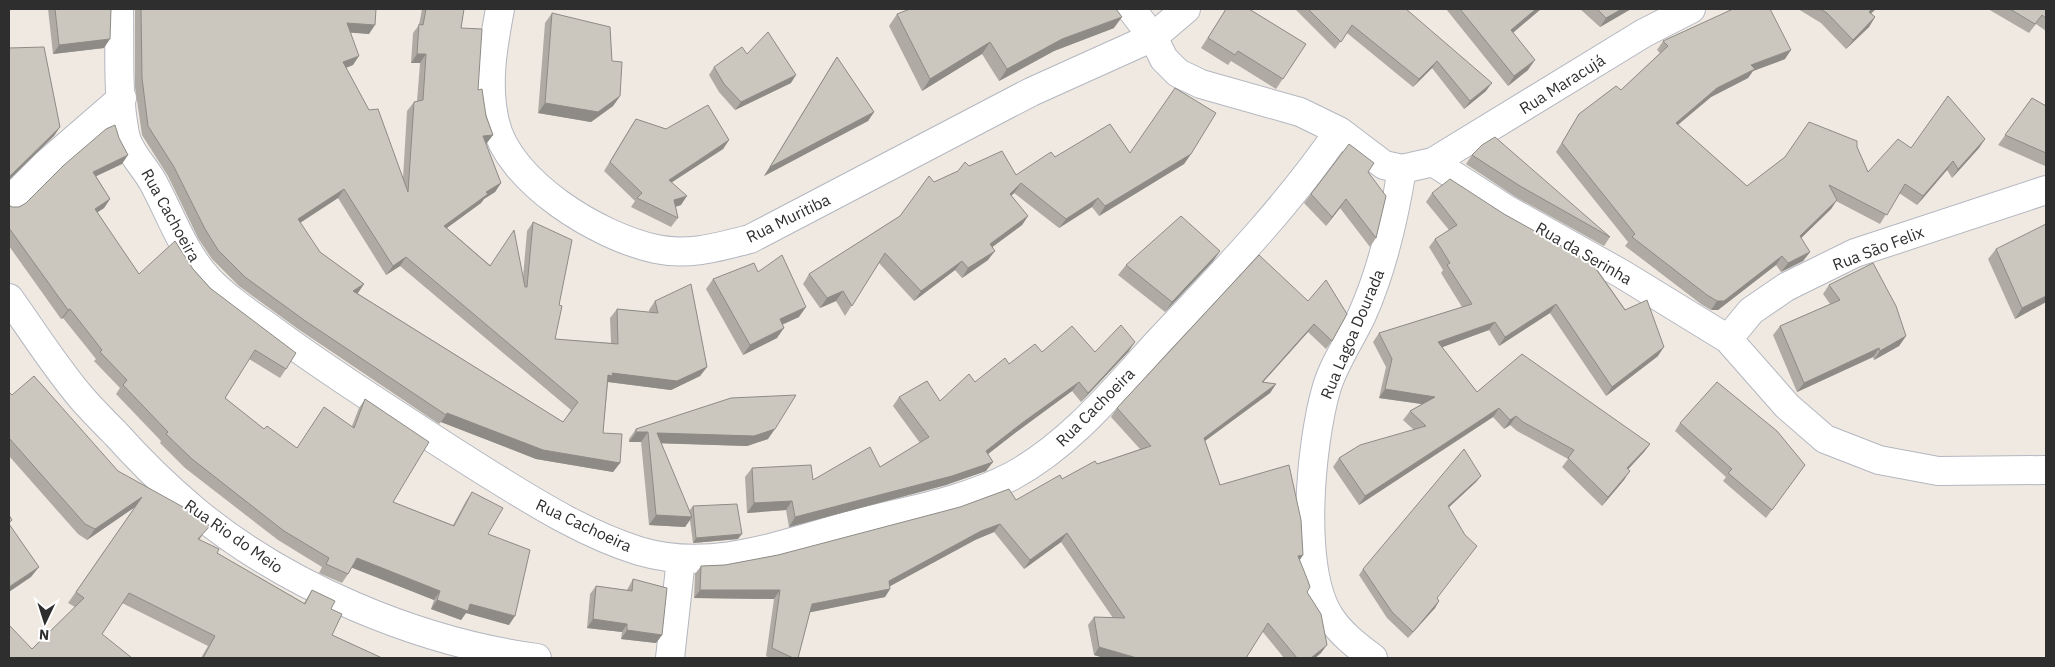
<svg xmlns="http://www.w3.org/2000/svg" width="2055" height="667" font-family="'IBM Plex Sans',sans-serif">
<style>
.lines{fill:none;stroke-linecap:round;stroke-linejoin:round}
.street-casing{stroke:#b4b7c1;stroke-width:30}
.secondary-casing{stroke:#b4b7c1;stroke-width:30}
.street{stroke:#fff;stroke-width:28}
.secondary{stroke:#fff;stroke-width:28}
.wall{fill:#afaba4;fill-rule:evenodd}
.shaded-wall{fill:#8e8b86}
.building{fill:#cbc7bf;stroke:#8e8b86;fill-rule:evenodd}
.labels{text-anchor:middle;stroke-width:4;stroke-linejoin:round;paint-order:stroke}
.street-label{font-size:16px;fill:#2e2e2e;stroke:#fff}
</style>
<rect width="100%" height="100%" fill="#efe9e1"/>
<g class="lines">
<g class="street-casing">
<path id="street" d="M119,9C120,50 117,94 125,134C128,152 146,168 154,184C171,216 184,253 208,279C225,297 247,312 267,326C296,348 326,368 356,388C403,419 450,450 497,479C542,507 588,535 639,551C710,572 776,546 844,527C901,511 958,504 1012,476C1071,444 1115,389 1159,341C1222,274 1287,207 1339,131
M500,9C493,46 486,84 495,122C508,182 599,237 656,249C688,256 719,247 750,239L1031,92L1153,37L1186,9
M1131,9L1153,37L1164,59L1178,73L1201,84L1300,112L1339,131L1384,165L1402,169L1433,162L1644,33L1691,9
M1433,162L1506,209L1622,274L1728,339L1787,406L1825,439L1879,460L1938,471L2046,470
M9,201L47,163L122,98
M1728,339L1751,311L1786,287L1855,253L2046,190
M670,658L681,559
M1373,658C1357,646 1341,634 1330,617C1298,569 1311,443 1326,390C1333,364 1351,339 1362,315C1383,268 1394,219 1402,169"/>
</g>
<g class="secondary-casing">
<path id="secondary" d="M9,298C32,330 54,365 80,396C91,409 104,422 116,434C140,461 167,487 194,510C287,587 418,642 537,658"/>
</g>
<use href="#street" class="street"/>
<use href="#secondary" class="secondary"/>
</g>
<path class="wall" d="M48,9H111L104,48L53,54Z
M135,9H376L369,34L351,32L353,65L346,68L403,178L407,111L414,102L417,101L420,63H411L413,33L419,25L422,9H464L461,28L478,90L493,135L486,144H485L501,183L495,192L484,199L481,203L447,228L490,265L523,277L527,231L533,222L559,305L555,339L611,343L610,318L617,309L649,312V310L655,301L707,367L700,376L671,390L608,382L603,433L620,463L613,472L536,459L441,422L439,424L298,329L239,286L212,259L198,238L168,176L142,135L135,87ZM338,198L386,275L400,266L571,410L563,422L357,293L364,284L320,252L300,223Z
M1226,9H1249L1306,44L1276,89L1231,61L1228,65L1201,48Z
M1295,9H1406L1486,91L1464,109L1432,68L1413,87L1347,33L1335,49Z
M1446,9H1541L1513,33L1528,70L1508,86Z
M1580,9H1631L1600,27Z
M1798,9H1876L1871,13L1875,17L1869,27L1846,49L1821,23Z
M1988,9H2046V31L2036,24L2029,33Z
M552,13L612,61L620,96L613,106L591,122L538,113L545,23Z
M897,14L1114,28L1054,51L999,81L982,54L922,91L889,26Z
M1663,41L1785,59L1753,71L1748,78L1711,97L1678,125L1747,186L1857,147L1868,172L1911,148L1985,139L1979,148L1952,178L1947,170L1917,205L1899,193L1880,224L1836,201L1831,209L1801,238L1810,252L1803,261L1781,272L1776,265L1718,310H1711L1701,304L1625,246L1628,242L1556,152L1579,114L1621,90L1660,53L1657,50Z
M747,54L791,83L735,110L719,92L709,75L714,67Z
M837,57L874,112L868,121L764,176L831,66Z
M2032,98L2046,106V164L2045,166L1998,145Z
M636,119L666,129L729,140L723,149L672,182L681,205L675,207L678,218L671,227L631,207L635,201L604,171L630,128Z
M1130,153L1191,154L1184,164L1099,216L1092,207L1059,228L1014,193L1011,196L1028,216L1022,225L992,247L988,260L962,278L955,270L914,301L879,263L845,316L836,301L820,308L803,284L809,274L900,216L934,182L969,166L1016,175L1055,157Z
M1472,155L1610,237L1604,246L1514,196L1466,164Z
M122,164L96,176L110,199L104,208L97,212L139,274L193,269L286,369L280,378L249,359L225,398L264,429L297,448L352,426L359,408L365,399L393,502L453,525L466,501L472,492L488,534L509,625L466,613L461,620L431,609L434,600L352,567L348,574L342,583L319,573L322,567L278,540L185,468L160,443L161,441L116,394L120,388L94,361L96,359L63,318L61,319L9,246V205L12,207H19Z
M1368,172L1376,238L1370,247L1340,208L1326,226L1304,203L1311,194Z
M1432,193L1504,214L1597,269L1658,356L1606,396L1550,313L1499,346L1489,330L1442,347L1477,392L1650,444L1644,452L1628,469L1624,480L1602,506L1562,467L1568,459L1517,431L1510,425L1504,429L1493,417L1359,505L1333,467L1339,458L1414,430L1403,420L1410,411L1422,404L1379,398L1386,367L1373,342L1379,333L1462,307L1441,273L1443,270L1429,247L1435,239L1449,230L1426,202Z
M1996,249L2046,302L2015,319L1988,259Z
M1220,251L1213,261L1165,312L1118,275L1126,265Z
M1259,255L1332,341L1326,349L1308,332L1263,382L1276,384L1270,393L1205,441L1220,485L1303,555L1299,560L1321,653L1315,658H1284L1262,631L1246,658H1104L1094,655L1088,625L1094,617L1113,618L1061,542L1024,569L994,532L975,540L890,586V589L885,597L810,612L798,658H770L766,656L774,599L694,598L695,574L701,566L725,565L778,555L1016,500L1097,464L1140,449L1111,417L1117,408Z
M758,272L799,317L782,324L777,338L743,355L706,289L713,279Z
M1829,285L1906,336L1899,346L1874,360L1873,357L1797,392L1773,335L1780,326L1830,304L1823,294Z
M1129,351L1081,402L1072,391L1015,433L988,454L986,471L946,485L789,527L786,510L747,513L745,477L752,468L813,480L880,467L920,443L893,406L899,397L940,401L1009,364L1042,352Z
M9,392L12,395L118,471L202,536L199,540L217,553L304,603L312,590L331,609L332,635L382,658H201L208,646L122,603L32,649L75,607L68,603L135,507L87,540L78,534L9,456Z
M1680,423L1805,465L1766,518L1723,481L1726,477L1675,431Z
M636,429L768,439L747,446L661,443L689,511L693,506L738,539L693,543L690,520L685,527L649,525L641,442H629V439Z
M1481,476L1476,482L1449,507L1437,599L1439,601L1435,608L1408,638L1387,618L1359,575L1363,569Z
M633,579L662,635L656,643L621,639L622,632L587,628L590,594L596,586L627,590L628,588Z"/>
<path class="shaded-wall" d="M1536,9H1541L1504,40L1511,30Z
M1622,9H1631L1600,27L1606,18Z
M1872,9H1876L1863,21L1869,12Z
M1122,17L1114,28L1054,51L999,81L1007,69L1062,39Z
M1875,17L1869,27L1846,49L1853,40Z
M347,23L375,25L369,34L341,32Z
M110,39L104,48L53,54L59,45Z
M990,42L982,54L922,91L930,79Z
M1791,50L1785,59L1753,71L1748,78L1711,97L1669,132L1676,123L1717,88L1751,65Z
M417,54H426L420,63H411Z
M359,56L353,65L337,71L343,62Z
M1535,60L1528,70L1508,86L1514,76Z
M1437,61L1432,68L1413,87L1419,79Z
M796,75L791,83L735,110L741,102Z
M1492,83L1486,91L1464,109L1470,101Z
M620,96L613,106L591,122L538,113L545,103Z
M874,112L868,121L764,176L770,167Z
M60,127L54,136L9,180V177Z
M493,135L486,144L476,145L483,136Z
M1985,139L1979,148L1952,178L1958,169Z
M729,140L723,149L663,188L669,180Z
M1191,154L1184,164L1099,216L1105,206Z
M128,155L122,164L86,181L93,172Z
M1953,161L1947,170L1917,205L1923,196Z
M501,183L495,192L484,199L481,203L437,235L444,226L486,192Z
M1021,183L1014,193L1003,204L1010,194Z
M344,189L338,198L292,228L298,219Z
M687,196L681,205L668,209L674,200Z
M1098,198L1092,207L1059,228L1066,219Z
M110,199L104,208L89,218L95,209Z
M1346,199L1340,208L1326,226L1332,217Z
M1837,200L1831,209L1794,245L1800,236Z
M1028,216L1022,225L983,254L990,244Z
M995,251L988,260L962,278L968,268Z
M1220,251L1213,261L1165,312L1172,302Z
M1810,252L1803,261L1781,272L1788,263Z
M1782,256L1776,265L1718,310H1711L1717,301Z
M406,257L400,266L386,275L393,266Z
M962,261L955,270L914,301L921,291Z
M364,284L358,293L346,300L353,291Z
M843,291L836,301L820,308L827,298Z
M2046,296V302L2015,319L2022,308Z
M1556,304L1550,313L1499,346L1505,337Z
M806,307L799,317L773,329L780,319Z
M70,309L63,318L61,319L68,310Z
M1495,322L1489,330L1432,351L1438,342Z
M1314,324L1308,332L1256,390L1262,382Z
M784,328L777,338L743,355L750,345Z
M1906,336L1899,346L1874,360L1880,351Z
M1135,342L1129,351L1081,402L1088,393Z
M1664,347L1658,356L1606,396L1612,387Z
M1879,348L1873,357L1797,392L1804,383Z
M707,367L700,376L671,390L608,382V375L612,373Z
M1079,382L1072,391L1015,433L979,461L986,451L1022,423Z
M1276,384L1270,393L1198,446L1204,438Z
M1385,389L1435,397L1429,405L1379,398Z
M1499,408L1493,417L1359,505L1365,496Z
M447,413L620,463L613,472L536,459L441,422Z
M1516,416L1510,425L1504,429L1510,420Z
M775,429L768,439L747,446L650,443L657,433Z
M636,432H648L641,442H629Z
M1650,444L1644,452L1621,477L1627,468Z
M993,462L986,471L946,485L789,527L795,517Z
M1630,471L1624,480L1602,506L1608,497Z
M1481,476L1476,482L1444,512L1448,506Z
M142,497L135,507L87,540L95,529Z
M792,501L786,510L747,513L754,503Z
M656,515L692,517L685,527L649,525Z
M1000,524L994,532L975,540L883,590L889,581L981,531Z
M1067,533L1061,542L1024,569L1030,560Z
M742,534L738,539L693,543L696,538Z
M1303,555L1298,563V556Z
M357,558L440,591L434,600L350,567Z
M39,567L31,577L9,592V587Z
M890,589L885,597L807,613L812,604Z
M700,590H780L774,599L694,598Z
M437,600L470,604L515,616L509,625L466,613L461,620L431,609Z
M1439,601L1435,608L1408,638L1413,632Z
M593,619L627,624L622,632L587,628Z
M627,630L662,635L656,643L621,639Z
M1327,645L1321,653L1315,658H1311Z
M1099,647L1137,658H1104L1094,655Z"/>
<path class="building" d="M55,9H111L110,39L59,45Z
M141,9H376L375,25L347,23L359,56L343,62L369,110L378,109L408,192L414,102L423,100L426,54H417L419,24L423,25L426,9H464L461,28L482,29L478,90L482,89L486,116L493,135L483,136L501,183L486,192L488,194L444,226L490,266L514,230L525,287H527L533,222L572,240L559,305L562,306L555,339L618,344L617,309L658,313L655,301L691,284L707,367L677,381L612,373L613,376L608,375L603,433L622,434L620,463L543,450L447,413L446,415L304,320L245,277L218,250L205,229L174,167L148,126L142,78ZM344,189L393,266L406,257L578,402L563,422L353,291L364,284L320,252L298,219Z
M910,9H1116L1122,17L1062,39L1007,69L990,42L930,79L897,14Z
M1226,9H1249L1306,44L1283,79L1238,51L1235,55L1208,38Z
M1308,9H1406L1492,83L1470,101L1437,61L1419,79L1352,25L1341,42Z
M1460,9H1536L1511,30L1535,60L1514,76Z
M1597,9H1622L1606,18Z
M1733,9H1770L1791,50L1751,65L1755,69L1717,88L1676,123L1747,186L1785,157L1809,122L1857,141V147L1868,172L1898,139L1911,148L1948,96L1985,139L1958,169L1953,161L1923,196L1905,184L1887,215L1829,185L1837,200L1800,236L1810,252L1788,263L1782,256L1724,301H1717L1707,295L1632,237L1635,234L1562,143L1579,114L1616,86L1621,90L1668,46L1663,41Z
M1820,9H1872L1869,12L1875,17L1853,40L1827,13Z
M2010,9H2046V18L2042,15L2035,24Z
M552,13L610,27L612,61L622,62L620,96L598,112L545,103Z
M768,32L796,75L741,102L724,84L714,67L742,47L747,54Z
M44,47L60,127L9,177V48Z
M837,57L874,112L770,167Z
M1175,88L1216,113L1191,154L1105,206L1098,198L1066,219L1021,183L1010,194L1028,216L990,244L995,251L968,268L962,261L921,291L885,253L852,306L843,291L827,298L809,274L900,216L929,176L934,182L958,171L965,162L969,166L1002,151L1016,175L1051,152L1055,157L1110,124L1130,153Z
M2032,98L2046,106V153L2005,135Z
M708,105L729,140L669,180L687,196L674,200L678,218L637,198L642,193L610,162L636,119L666,129Z
M115,125L119,138L128,155L93,172L110,199L95,209L139,274L175,241L193,269L210,288L296,353L286,369L255,350L225,398L264,429L267,426L297,448L324,407L354,428L365,399L429,442L393,502L454,526L472,492L503,508L488,534L530,550L515,616L470,604L468,611L437,600L440,591L357,558L348,574L326,564L329,558L284,531L192,459L166,434L168,432L123,385L127,380L100,352L102,350L70,309L68,310L9,228V205L12,207H19L26,203L64,165L106,129Z
M1495,137L1610,237L1520,186L1472,155L1482,145Z
M1349,144L1374,163L1368,172L1386,196L1376,238L1346,199L1332,217L1311,194Z
M1450,179L1504,214L1599,267L1596,269L1625,310L1647,300L1664,347L1612,387L1556,304L1505,337L1495,322L1438,342L1477,392L1522,354L1650,444L1627,468L1630,471L1608,497L1568,458L1574,450L1523,422L1516,416L1510,420L1499,408L1365,496L1339,458L1360,445L1426,426L1410,411L1435,397L1385,389L1392,359L1379,333L1472,304L1447,265L1450,263L1435,239L1457,225L1432,193Z
M1181,216L1220,251L1172,302L1126,265Z
M2046,224V296L2022,308L1996,249Z
M782,255L806,307L780,319L784,328L750,345L713,279L754,263L758,272Z
M1259,255L1308,301L1326,280L1347,314L1332,341L1314,324L1262,382L1276,384L1204,438L1220,485L1289,465L1301,520L1303,555L1298,556L1308,581L1310,587L1307,592L1321,614L1327,645L1311,658H1297L1268,623L1246,658H1137L1099,647L1094,617L1125,618L1067,533L1030,560L1000,524L981,531L889,581L890,589L812,604L798,658H793L772,648L780,590H700L701,566L725,565L778,555L960,507L1009,489L1016,500L1060,475L1062,479L1095,461L1097,464L1151,446L1117,408Z
M1873,263L1896,306L1906,336L1880,351L1879,348L1804,383L1780,326L1840,300L1829,285Z
M1121,325L1135,342L1104,376L1088,393L1079,382L1022,423L986,451L993,462L952,476L795,517L792,501L754,503L752,468L811,465L813,480L870,447L880,467L929,437L899,397L927,381L940,401L969,374L975,382L1005,358L1009,364L1035,344L1042,352L1072,326L1095,352Z
M34,376L118,471L192,512L210,526L198,539L219,549L217,553L305,604L312,590L335,601L331,609L342,614L332,635L382,658H203L215,636L129,593L102,634L132,658H9V625L32,649L84,598L76,592L142,497L95,529L85,524L9,438V392L12,395Z
M1717,382L1777,431L1805,465L1772,510L1728,473L1732,469L1680,423Z
M796,395L775,429L754,436L657,433L692,517L656,515L648,432H636V429L731,398Z
M1464,449L1481,476L1448,506L1465,535L1477,546L1437,598L1439,601L1413,632L1392,612L1363,569Z
M737,504L742,534L696,538L693,506Z
M9,515L12,520L9,523Z
M9,524L39,567L9,587Z
M633,579L667,588L662,635L627,630V624L593,619L596,586L632,591Z"/>
<g class="labels">
<g class="street-label">
<text transform="translate(1562 84) rotate(-32)" y="6">Rua Maracujá</text>
<text transform="translate(171 215) rotate(61)" y="6">Rua Cachoeira</text>
<text transform="translate(788 218) rotate(-26)" y="6">Rua Muritiba</text>
<text transform="translate(1878 248) rotate(-21)" y="6">Rua São Felix</text>
<text transform="translate(1584 253) rotate(30)" y="6">Rua da Serinha</text>
<text transform="translate(1352 334) rotate(-67)" y="6">Rua Lagoa Dourada</text>
<text transform="translate(1095 407) rotate(-45)" y="6">Rua Cachoeira</text>
<text transform="translate(584 525) rotate(25)" y="6">Rua Cachoeira</text>
<text transform="translate(234 536) rotate(35)" y="6">Rua Rio do Meio</text>
</g>
</g>
<rect width="2055" height="667" fill="none" stroke="#2e2e2e" stroke-width="20"/>
<g transform="translate(45 622) rotate(184)" stroke="#ffffff" stroke-width="4" paint-order="stroke">
<path d="M0-4L9 19L0 12L-9 19Z" fill="#2e2e2e"/>
<text y="-8" font-size="14" font-weight="bold" text-anchor="middle" fill="#2e2e2e">N</text>
</g>
</svg>
